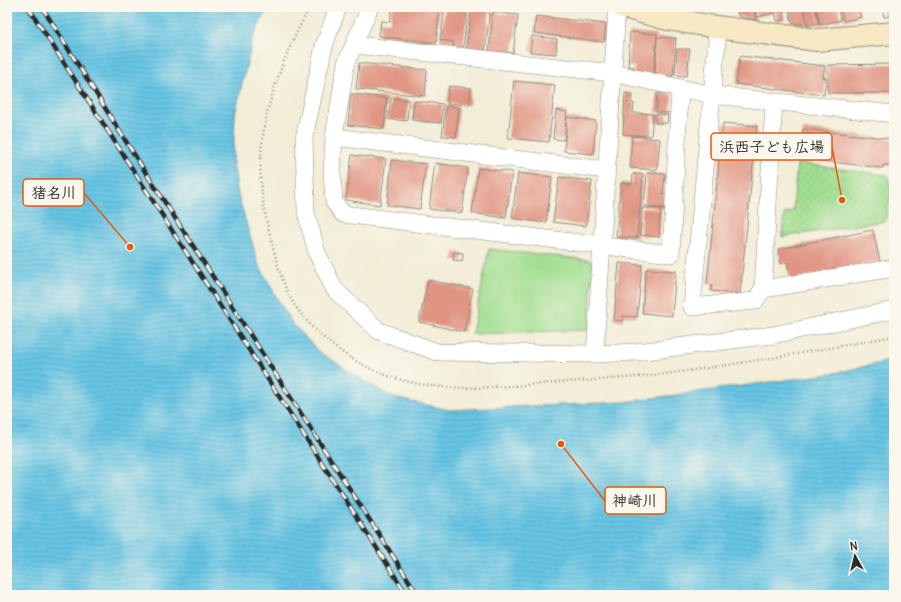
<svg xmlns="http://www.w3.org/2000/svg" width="901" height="602" font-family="Delius,'Klee One',sans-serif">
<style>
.grass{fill:url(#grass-dots);stroke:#66845e}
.pitch{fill:#a2de91;stroke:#66845e}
.water{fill:url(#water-rules);stroke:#487888}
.building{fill:#e09482}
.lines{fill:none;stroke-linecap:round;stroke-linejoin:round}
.street-casing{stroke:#8e8c81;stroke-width:18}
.secondary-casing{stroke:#8e8c81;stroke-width:24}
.path{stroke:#8e8c81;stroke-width:2.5;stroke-dasharray:1 3;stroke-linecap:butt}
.street{stroke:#fff;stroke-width:17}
.secondary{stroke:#f8e8c3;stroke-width:22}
.rail-casing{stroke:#2b2b2b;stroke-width:4.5}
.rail{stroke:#fbf7ec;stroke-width:3;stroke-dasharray:9;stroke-linecap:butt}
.leader{fill:none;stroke:#e8590c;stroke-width:1.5}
.callout-dot{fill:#e8590c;stroke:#fbf7ec;stroke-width:1.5}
.callout{fill:#fbf7ec;stroke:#e8590c;stroke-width:1.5}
.callout-label{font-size:15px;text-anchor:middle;font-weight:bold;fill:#2b2b2b}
</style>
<defs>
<pattern id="grass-dots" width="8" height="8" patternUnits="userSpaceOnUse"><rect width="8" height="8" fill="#a2de91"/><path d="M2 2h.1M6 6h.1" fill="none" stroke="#8cbf7d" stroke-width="1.8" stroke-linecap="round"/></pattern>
<pattern id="water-rules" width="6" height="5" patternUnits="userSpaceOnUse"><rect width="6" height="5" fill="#66c5e4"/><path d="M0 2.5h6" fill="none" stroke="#59a9c4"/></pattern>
</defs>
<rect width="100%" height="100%" fill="#fbf7ec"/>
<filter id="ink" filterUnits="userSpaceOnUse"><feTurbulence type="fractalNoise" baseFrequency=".025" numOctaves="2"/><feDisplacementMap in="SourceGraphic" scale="8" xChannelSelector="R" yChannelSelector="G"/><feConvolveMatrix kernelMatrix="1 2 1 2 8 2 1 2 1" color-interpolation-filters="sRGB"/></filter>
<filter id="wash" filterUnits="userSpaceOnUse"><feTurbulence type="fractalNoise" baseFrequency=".012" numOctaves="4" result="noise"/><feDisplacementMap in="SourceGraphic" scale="16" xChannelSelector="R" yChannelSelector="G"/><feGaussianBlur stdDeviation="0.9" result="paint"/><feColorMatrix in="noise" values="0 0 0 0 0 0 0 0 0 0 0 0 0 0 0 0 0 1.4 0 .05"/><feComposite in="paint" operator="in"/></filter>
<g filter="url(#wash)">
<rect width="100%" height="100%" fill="#f2edd7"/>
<path class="grass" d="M797,163L887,175L892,190L885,221L782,237L784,214L793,211Z"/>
<path class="pitch" d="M489,249L589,260L593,263L589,330L472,334Z"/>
<path class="water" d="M7,7H268L253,37L235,114L233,162L238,195L258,263L278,300L292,323L318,351L359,378L394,398L449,410L624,402L830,374L894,360V595H7Z"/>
<g id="blocks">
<path class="building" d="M392,7H440L436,43L379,36L381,21L390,22Z
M445,7H468L463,49L453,47L454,42L440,40Z
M736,7H753L756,20L738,16Z
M754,7H772L774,13L757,17Z
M774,7H788V10L783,11L785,20L777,21Z
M788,7H803L807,25L792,23Z
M803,7H815L819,23L808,26Z
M816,7H838L841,20L820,25Z
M840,7H858L861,17L844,21Z
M882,7H894V16L884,17Z
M471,9L490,11L485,52L466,50Z
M493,12L518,15L513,53L489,51Z
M536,16L606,24L604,42L534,33Z
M630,32L657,34L654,75L633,74L634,67L628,66Z
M532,36L557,39L556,54L530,52Z
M657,37L676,38L673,76L655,75Z
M677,49H690L687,76L675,75Z
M740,56L825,66L823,77L826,78L824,95L736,84Z
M359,63L427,70L425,96L356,89Z
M894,64V93H828V65Z
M514,81L555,85L549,142L508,138Z
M449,86L471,88L469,105L447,103Z
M625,93L632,94L631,103H634L633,113L653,114L651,136L623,134Z
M657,93L672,94L671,113L656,112Z
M351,94L387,98L384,129L348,125Z
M391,98L409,100L407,121L388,119Z
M414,101L443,104L441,123L412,120Z
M446,105L459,107L456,137L442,136Z
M556,110L567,112L564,140L553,139Z
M655,114L668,115L667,123H655Z
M567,117L596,121L593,154L564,151Z
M723,123L757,126L740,294L711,291L712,285L707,284Z
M803,129L894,139V166L883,165V168L805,159L807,145H801Z
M632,136L660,139L657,170L630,168Z
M352,155L386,159L380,205L346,200Z
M392,160L426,164L420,209L387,205Z
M435,163L468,168L462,213L429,209Z
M478,168L512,172L506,218L472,213Z
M518,173L552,177L546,223L512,218Z
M647,173L665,174L663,194L669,195L667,209L644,206Z
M633,174H643L637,238L616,237L621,183L632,184Z
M559,177L592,181L586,226L553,222Z
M642,208L661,209L659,237L640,235Z
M873,230L880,262L791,280L787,262L781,264L778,249Z
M454,252L463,253L462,261L453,260Z
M619,263L642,265L637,317L623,316V321L614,320Z
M646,269L676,271L672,316L642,313Z
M428,280L473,289L464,332L419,322Z"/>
</g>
</g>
<g filter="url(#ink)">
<use href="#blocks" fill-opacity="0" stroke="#8e8c81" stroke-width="1"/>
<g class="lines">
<g class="street-casing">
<path id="street" d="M338,7L324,46L304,138L306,212L317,253L335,290L379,331L437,352L595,354L637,352L773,335L894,310
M370,7L346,63L334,137L332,173L334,202L343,214L671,254L680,89
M716,27L717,41L692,307L755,301L763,289L894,268
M355,45L613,73L712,95L894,114
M334,137L606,170
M763,289L774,102
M595,354L617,7"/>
</g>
<g class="secondary-casing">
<path id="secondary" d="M623,7L667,19L716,27L817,40L894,33"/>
</g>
<path class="path" d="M310,7C281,60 257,121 261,183C262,203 267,223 272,243C276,261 283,285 292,301C313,334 347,360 383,374C438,395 494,387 552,383C586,380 621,379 656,375C735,365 815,351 894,336"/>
<use href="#street" class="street"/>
<use href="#secondary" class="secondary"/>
<g class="rail-casing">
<path id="rail" d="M28,7L407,595
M42,7L137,159L418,595"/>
</g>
<use href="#rail" class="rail"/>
</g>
</g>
<path class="leader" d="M842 200L832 147M130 247L84 193M561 444L605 501"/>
<g class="callout-dot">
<circle cx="842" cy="200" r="4"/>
<circle cx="130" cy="247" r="4"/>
<circle cx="561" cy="444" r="4"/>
</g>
<g class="callout">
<rect x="711" y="133" width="121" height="27" rx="4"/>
<rect x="23" y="179" width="61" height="27" rx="4"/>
<rect x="605" y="487" width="61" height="27" rx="4"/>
</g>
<g class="callout-label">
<text x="772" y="152">浜西子ども広場</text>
<text x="54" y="198">猪名川</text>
<text x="635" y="506">神崎川</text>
</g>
<rect width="901" height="602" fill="none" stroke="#fbf7ec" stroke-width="24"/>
<g transform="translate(855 556) rotate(352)" stroke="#fbf7ec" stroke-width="3" paint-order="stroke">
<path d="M0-3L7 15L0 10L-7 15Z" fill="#2b2b2b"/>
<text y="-6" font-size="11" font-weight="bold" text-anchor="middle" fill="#2b2b2b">N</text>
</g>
</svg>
